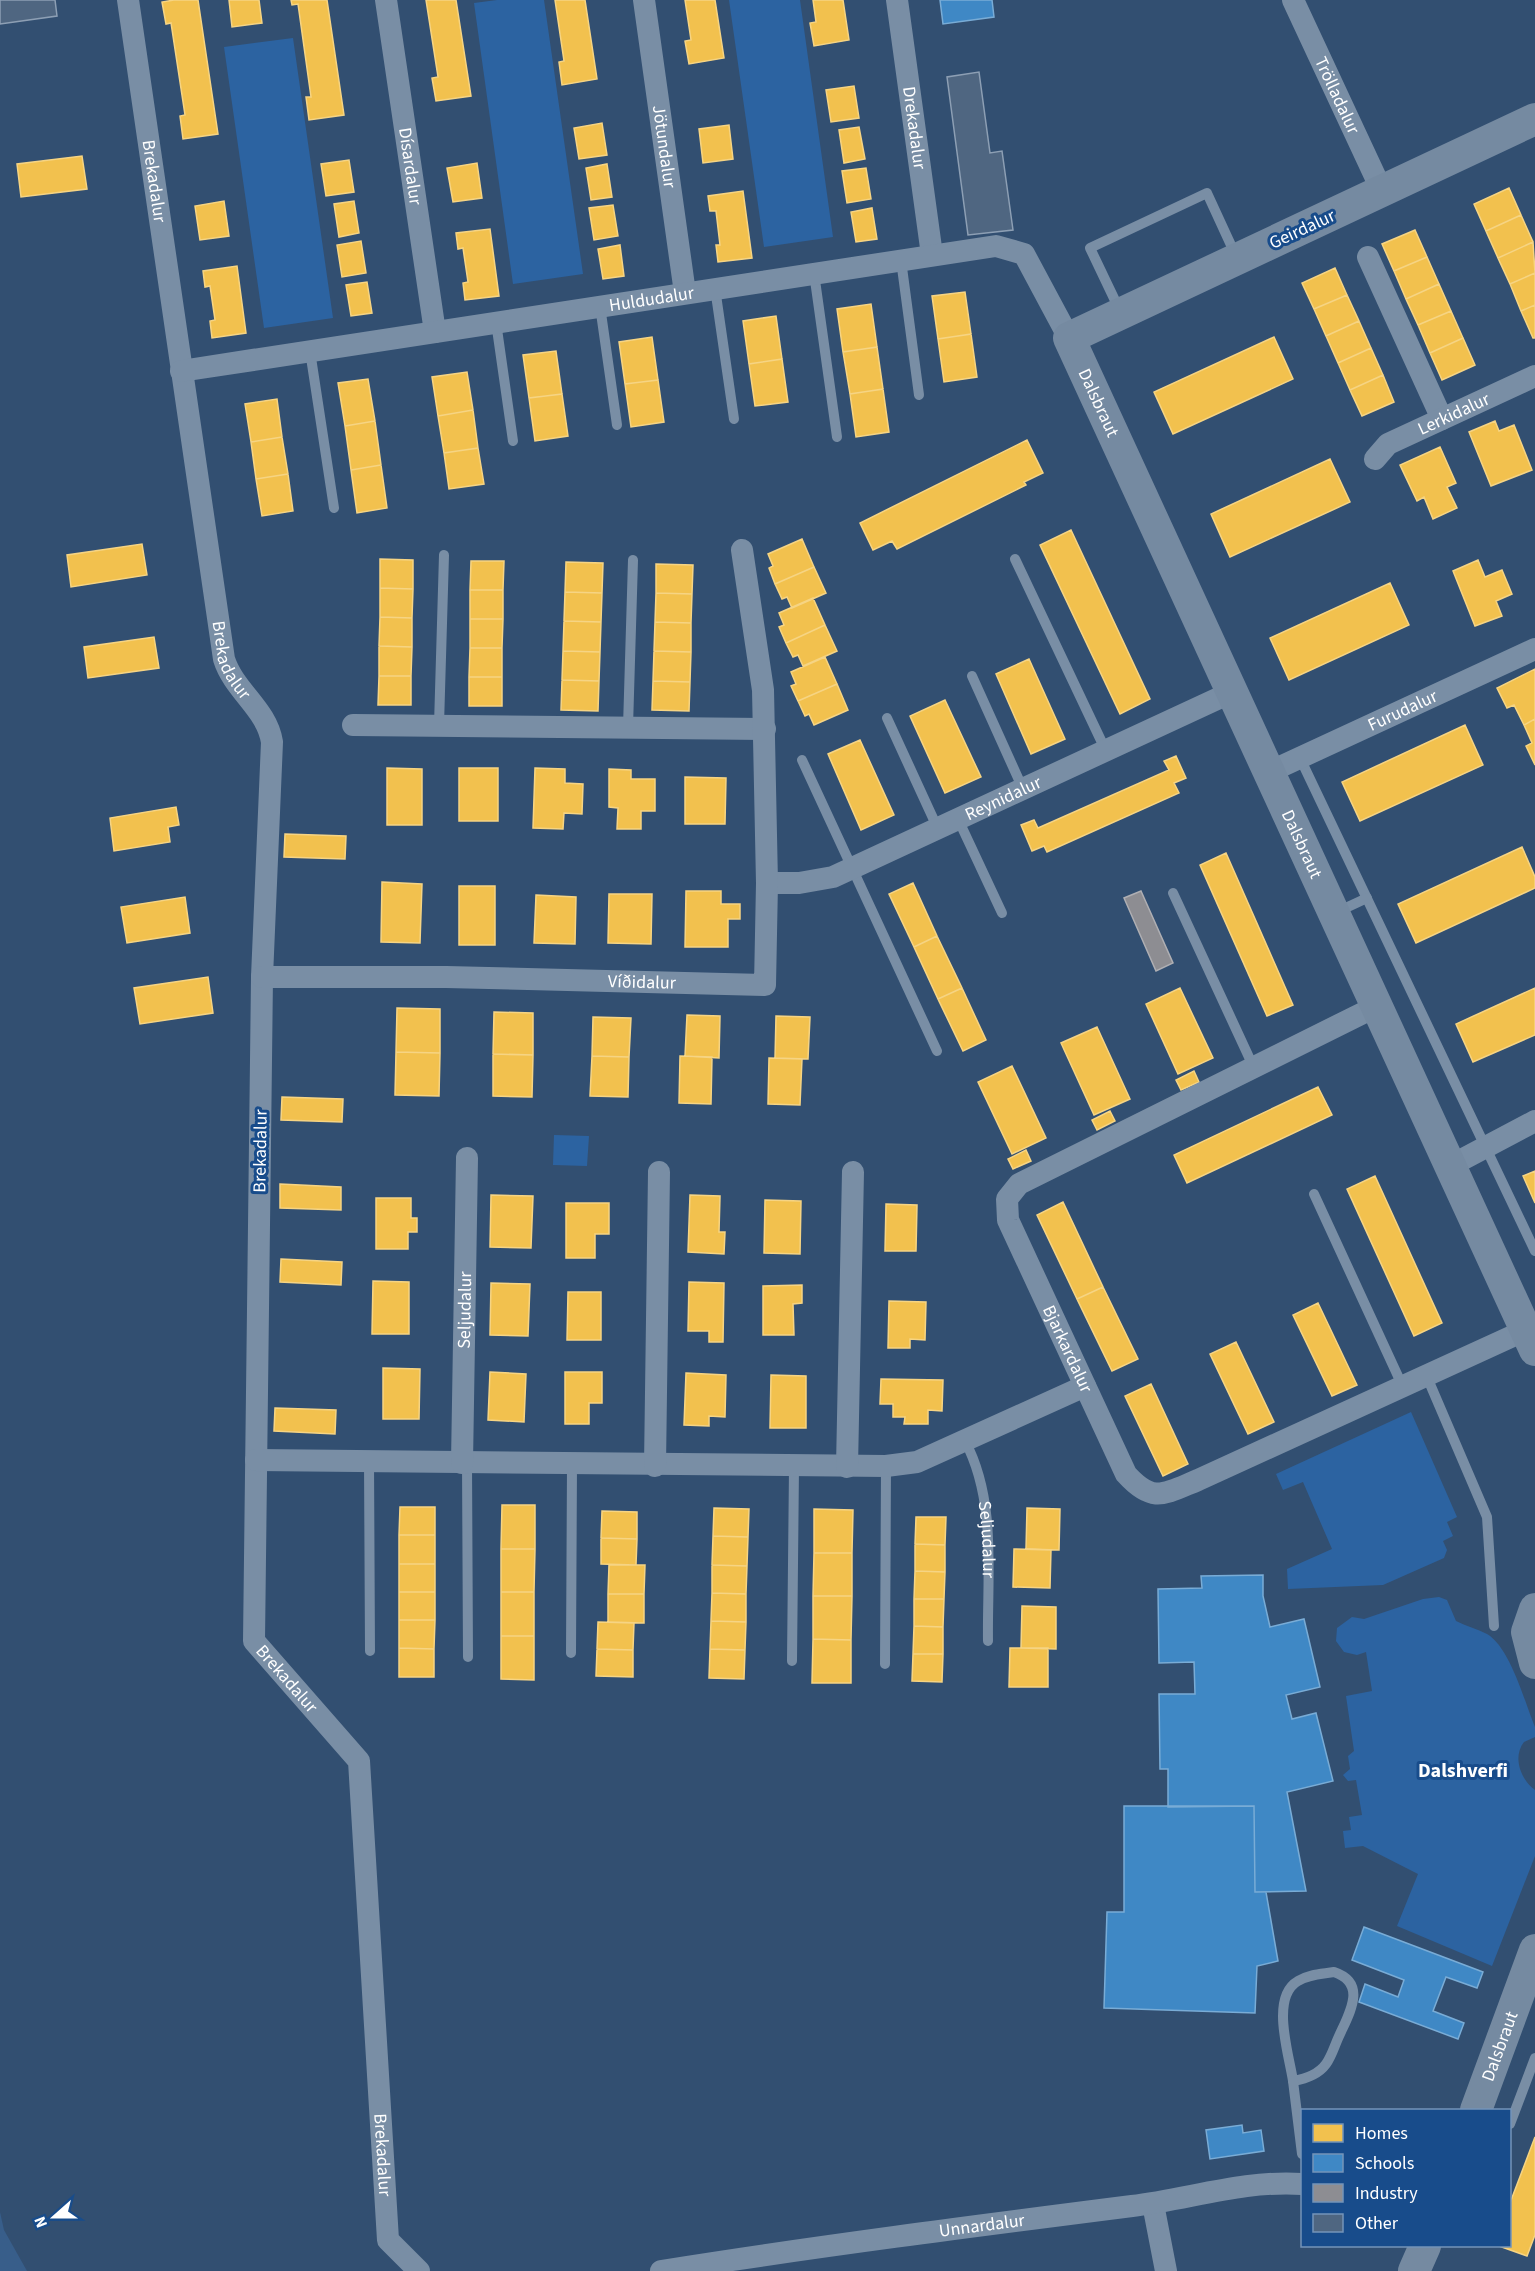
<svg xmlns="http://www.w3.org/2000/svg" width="1535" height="2271" font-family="'Source Sans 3',sans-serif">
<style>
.green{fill:#2c63a1}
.water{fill:#385e8a}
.homes{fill:#f2c14e;stroke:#f6d483;stroke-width:1.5}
.schools{fill:#3f88c5;stroke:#79acd6;stroke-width:1.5}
.industry{fill:#8d8d92;stroke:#afafb3;stroke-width:1.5}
.building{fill:#4f6681;stroke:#8d9fb4;stroke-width:1.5}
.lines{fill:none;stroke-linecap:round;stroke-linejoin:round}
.lane{stroke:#798ea5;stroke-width:10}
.street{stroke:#798ea5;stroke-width:22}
.secondary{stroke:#758aa1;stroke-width:32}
.labels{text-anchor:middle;stroke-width:6;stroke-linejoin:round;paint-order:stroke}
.street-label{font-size:18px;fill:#fff;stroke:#184c8b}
.neighbourhood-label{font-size:20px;font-weight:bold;fill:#fff;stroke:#184c8b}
</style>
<rect width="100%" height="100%" fill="#324f71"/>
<path class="green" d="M497,0H544L583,274L513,284L474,3Z
M729,0H800L833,237L764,247Z
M293,38L333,318L264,328L224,47Z
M554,1135L589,1136L587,1166L553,1165Z
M1411,1412L1457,1517L1447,1522L1453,1536L1443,1541L1447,1550L1444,1558L1383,1585L1288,1589L1287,1569L1332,1549L1303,1482L1283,1490L1276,1474Z
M1439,1597L1447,1600L1456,1621C1466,1626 1477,1629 1487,1634C1510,1647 1525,1703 1535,1727V1737L1524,1742C1512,1757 1521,1780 1535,1790V1856L1492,1966L1397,1926L1418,1874L1363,1846L1345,1848L1343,1831L1351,1830L1349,1817L1362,1815L1356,1780L1348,1781L1343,1775L1350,1769L1348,1756L1354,1751L1346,1696L1372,1691L1366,1652L1357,1655L1344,1652L1336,1641L1337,1628L1352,1617L1364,1619L1423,1599Z"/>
<path class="water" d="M0,2212L4,2230L27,2271H0Z"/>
<path class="homes" d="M174,0H198L218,134L183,139L180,116L185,115L171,23L166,24L162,2Z
M229,0H259L262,23L232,27Z
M291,0H327L344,115L309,120L306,97H311L298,4L292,5Z
M426,0H456L471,96L436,101L432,78L438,77Z
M555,0H585L597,79L562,85L559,62L564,61Z
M685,0H715L724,58L689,64L685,41L691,40Z
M813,0H843L849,40L814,46L810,23L816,22Z
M854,86L859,118L831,122L826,90Z
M602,123L607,155L579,159L574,128Z
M729,125L733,159L703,163L699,129Z
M859,127L865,159L844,163L839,130Z
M82,156L87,189L21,197L17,164Z
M349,160L354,192L326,196L321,164Z
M477,163L482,198L453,202L447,168Z
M607,164L612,197L591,200L586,168Z
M866,168L871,199L847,203L842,171Z
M1509,188L1521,215L1486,231L1474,204Z
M743,191L752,258L718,262L716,245H720L716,211H710L708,196Z
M224,201L229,236L200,240L195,206Z
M354,201L359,233L339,237L334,204Z
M613,205L618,236L594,240L589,208Z
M872,208L877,239L856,242L851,212Z
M1521,215L1533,242L1498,258L1486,231Z
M490,229L499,296L465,300L463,283L468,282L463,248L458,249L456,233Z
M1415,230L1427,257L1394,271L1382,244Z
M361,241L366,273L342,277L337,245Z
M1533,242L1535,273L1510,284L1498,258Z
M620,245L624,276L603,279L598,249Z
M1427,257L1439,284L1406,299L1394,271Z
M237,266L246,333L212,338L210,321L215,320L210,286L205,287L203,271Z
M1335,268L1347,295L1314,309L1302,283Z
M1535,273V305L1521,311L1510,284Z
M367,282L372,313L351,316L346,285Z
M1439,284L1451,311L1418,325L1406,299Z
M965,292L971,334L938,339L932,296Z
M1347,295L1359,321L1326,336L1314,309Z
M871,304L877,347L843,352L837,309Z
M1535,305V338H1533L1521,311Z
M1451,311L1463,338L1430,353L1418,325Z
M776,316L782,359L749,364L743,321Z
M1359,321L1371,348L1338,363L1326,336Z
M971,334L977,377L944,382L938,339Z
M652,337L658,380L625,384L619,342Z
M1274,337L1293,379L1173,434L1154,392Z
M1463,338L1475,365L1442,380L1430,353Z
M877,347L883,389L850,394L843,352Z
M1371,348L1383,375L1350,390L1338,363Z
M556,351L562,394L529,398L523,355Z
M782,359L788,402L755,406L749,364Z
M467,372L473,410L438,416L432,377Z
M1383,375L1394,402L1362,416L1350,390Z
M368,379L375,421L345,426L338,383Z
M658,380L664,422L631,427L625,384Z
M883,389L889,432L856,437L850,394Z
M562,394L568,436L535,441L529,398Z
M277,399L282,437L251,442L245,404Z
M473,410L478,448L444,453L438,416Z
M375,421L381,465L351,470L345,426Z
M1495,421L1499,431L1514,425L1532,470L1491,486L1469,432Z
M282,437L288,474L256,479L251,442Z
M1027,440L1043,473L1024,482L1026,485L897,549L892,541L873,550L860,523Z
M1440,447L1456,483L1447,487L1457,508L1433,519L1424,497L1417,501L1400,465Z
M478,448L484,484L449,489L444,453Z
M1330,459L1350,502L1230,557L1211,514Z
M381,465L387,508L357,513L351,470Z
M288,474L293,511L262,516L256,479Z
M1071,530L1150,699L1120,714L1040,545Z
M802,539L814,567L775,584L769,568L773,566L768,554Z
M142,544L147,575L71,587L67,555Z
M380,559L413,560V589L380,588Z
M1478,560L1485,577L1502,570L1512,594L1496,601L1502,616L1475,626L1453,571Z
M471,561H504L503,590H470Z
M566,562L603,563L602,593L565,592Z
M656,564L693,565L692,594L656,593Z
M814,567L826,593L792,608L787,597L782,599L775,584Z
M1390,583L1409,625L1289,680L1270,638Z
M380,588L413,589L412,618L380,617Z
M470,590H503V619H470Z
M565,592L602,593L601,622L564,621Z
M656,593L692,594L691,623L655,622Z
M813,598L825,625L786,643L779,627L784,625L779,613Z
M380,617L412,618V647L379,646Z
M470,619H503L502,648H470Z
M564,621L601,622L600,652L563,651Z
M655,622L691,623V652L654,651Z
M825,625L837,651L803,666L798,655L793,657L786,643Z
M154,637L159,668L88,678L84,647Z
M379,646L412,647L411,676H379Z
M470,648H502V677H469Z
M563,651L600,652L599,681L562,680Z
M654,651L691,652L690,682L653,681Z
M825,657L837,684L798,701L791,686L796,684L791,672Z
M1029,659L1065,739L1031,754L996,674Z
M1535,669V719L1524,725L1514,705L1507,708L1497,688Z
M379,676H411V705H378Z
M469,677H502V706H469Z
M562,680L599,681L598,711L561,710Z
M653,681L690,682L689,711L652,710Z
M837,684L848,710L814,725L809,714L805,716L798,701Z
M945,700L981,777L945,793L910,716Z
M1535,719V765L1526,746L1532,743L1524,725Z
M1465,725L1483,765L1360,821L1342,782Z
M860,740L894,815L861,830L828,754Z
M1176,756L1186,778L1174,783L1179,793L1047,852L1044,846L1032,851L1021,825L1034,820L1038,828L1169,770L1164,761Z
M387,768L422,769V825H387Z
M459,768H498V821H459Z
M535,768L565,769V783L583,784L582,814L564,813L563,829L533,828Z
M609,769L631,770V779H655V811H641V829H617L618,808L609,807Z
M685,777L726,778L725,824H685Z
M176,807L179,825L168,827L170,842L114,851L110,818Z
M285,834L346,836L345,859L284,857Z
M1522,847L1535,877V888L1416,943L1398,904Z
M1226,853L1293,1005L1267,1016L1200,865Z
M382,882L422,884L420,943L381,942Z
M913,883L937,936L914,947L889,894Z
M459,886H495V945H459Z
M686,891H721V904H740V919H728V947H685Z
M609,894H652L651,944L608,943Z
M536,895L576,897L575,944L534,943Z
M185,897L190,933L127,943L121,907Z
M937,936L962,988L938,999L914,947Z
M208,977L213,1013L140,1024L134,988Z
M962,988L986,1040L963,1051L938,999Z
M1180,988L1213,1058L1178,1074L1146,1004Z
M1535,988V1035L1473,1062L1456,1024Z
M397,1008L440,1009V1053L396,1052Z
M494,1012L533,1013V1055L493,1054Z
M687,1015L720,1016L719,1058L685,1056Z
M776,1016L810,1017L808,1059L775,1058Z
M593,1017L631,1018L629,1057L592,1056Z
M1097,1027L1130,1099L1094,1115L1061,1043Z
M396,1052L440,1053L439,1096L395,1095Z
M493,1054L533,1055L532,1097L493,1096Z
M592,1056L629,1057L628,1097L590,1096Z
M680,1056L712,1057L711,1104L679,1103Z
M769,1058L802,1059L800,1105L768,1104Z
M1012,1066L1046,1138L1012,1154L978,1082Z
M1194,1071L1199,1082L1181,1090L1176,1080Z
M1318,1087L1332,1115L1187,1183L1174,1155Z
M282,1097L343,1099L342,1122L281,1120Z
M1110,1111L1115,1121L1097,1130L1092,1120Z
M1026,1150L1031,1161L1013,1169L1008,1159Z
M1535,1171V1203L1523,1176Z
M1375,1176L1442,1323L1414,1336L1347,1189Z
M280,1184L341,1187V1210L280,1208Z
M491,1195L533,1196L531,1248L490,1247Z
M690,1195L720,1196L719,1232H725L724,1254L688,1252Z
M376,1198H411V1218H417V1232H408V1249H376Z
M765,1200L801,1201L800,1254L764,1253Z
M1063,1202L1103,1287L1077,1299L1037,1215Z
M566,1203H609V1234H595V1258H566Z
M886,1204L917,1205L916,1251H885Z
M281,1259L342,1262L341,1285L280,1282Z
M373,1281L409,1282V1334H372Z
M689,1282L724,1283L723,1342H709V1331H688Z
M491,1283L530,1284L528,1336L490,1335Z
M802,1285V1303L793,1304L794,1335H763V1286Z
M1103,1287L1138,1359L1112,1371L1077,1299Z
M568,1292H601V1340H567Z
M889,1301L926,1302L925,1340L910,1339V1348H888Z
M1318,1303L1357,1385L1332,1396L1293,1315Z
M1236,1342L1274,1422L1248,1434L1210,1354Z
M383,1368L420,1369L419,1419H383Z
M490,1372L526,1374L524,1422L488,1420Z
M565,1372H602V1403H589V1424H565Z
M686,1373L726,1375L725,1417L709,1416V1426L684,1425Z
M771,1375L806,1376V1428H770Z
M881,1379L943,1380L942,1411L928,1410V1424H904L905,1417H893V1404H880Z
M1151,1384L1188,1464L1163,1476L1125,1396Z
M275,1408L336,1410L335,1434L274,1431Z
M502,1505H535V1549H501Z
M400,1507H435V1535H399Z
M714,1508L749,1509L748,1537L713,1536Z
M1027,1508L1060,1509L1059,1550L1026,1549Z
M814,1509L853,1510L852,1553H814Z
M602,1511L637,1512V1539L601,1538Z
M916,1517H946L945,1545L915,1544Z
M399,1535H435V1564H399Z
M713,1536L748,1537L747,1566L712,1565Z
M601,1538L637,1539L636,1565L601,1564Z
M915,1544L945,1545V1572L915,1571Z
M501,1549H535L534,1592H501Z
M1014,1549L1051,1550L1050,1588L1013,1587Z
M814,1553H852V1596H813Z
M399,1564H435V1592H399Z
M609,1565H645L644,1594H608Z
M712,1565L747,1566L746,1594L712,1593Z
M915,1571L945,1572L944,1599H914Z
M399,1592H435V1620H399Z
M501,1592H534V1636H501Z
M712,1593L746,1594V1622L711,1621Z
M608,1594H644V1623L608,1622Z
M813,1596H852L851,1640L813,1639Z
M914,1599H944L943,1627L914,1626Z
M1022,1606L1056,1607V1649L1021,1648Z
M399,1620H435L434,1649L399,1648Z
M711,1621L746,1622L745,1650L710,1649Z
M598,1622L634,1623L633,1650L597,1649Z
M914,1626L943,1627V1654H913Z
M501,1636H534V1680L501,1679Z
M813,1639L851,1640V1683H812Z
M399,1648L434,1649V1677H399Z
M1010,1648H1048V1687H1009Z
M597,1649L633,1650V1677L596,1676Z
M710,1649L745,1650L744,1679L709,1678Z
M913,1654H943L942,1682L912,1681Z
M1535,2137V2235L1527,2256L1499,2246H1510V2203Z"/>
<path class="schools" d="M940,0H992L994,17L943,24Z
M1263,1575V1596L1270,1627L1304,1619L1320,1687L1286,1695L1292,1719L1316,1713L1333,1781L1287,1792L1306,1891L1255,1892L1254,1806L1168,1807V1769H1160L1159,1694H1195L1194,1662L1159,1663L1158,1589L1202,1588L1201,1576Z
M1124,1806H1254L1255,1892H1266L1278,1961L1257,1966L1255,2013L1104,2008L1107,1912H1124Z
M1364,1927L1483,1972L1477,1988L1446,1977L1433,2011L1464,2023L1458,2039L1359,2002L1365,1984L1398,1997L1404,1980L1352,1960Z
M1242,2125L1243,2133L1261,2130L1264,2151L1210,2159L1206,2130Z"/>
<path class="industry" d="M1141,891L1173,963L1156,971L1124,898Z"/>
<path class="building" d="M0,0H55L57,16L0,24Z
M979,72L990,153L1002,151L1013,230L968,235L947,77Z"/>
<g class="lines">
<g class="lane">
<path d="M901,260L919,395"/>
<path d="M814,273L837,437"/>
<path d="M715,288L734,419"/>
<path d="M600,306L617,425"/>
<path d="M1121,313L1090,248L1207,193L1236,256"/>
<path d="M496,322L513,441"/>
<path d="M310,351L334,508"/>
<path d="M1015,559L1106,751"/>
<path d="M972,676L1023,789"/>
<path d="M887,718L938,829"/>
<path d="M439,725L444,555"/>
<path d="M628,727L633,560"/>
<path d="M1300,758L1535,1251"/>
<path d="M802,760L937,1051"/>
<path d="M958,819L1002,913"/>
<path d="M1173,893L1254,1068"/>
<path d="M1337,912L1367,898"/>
<path d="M1314,1194L1403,1387"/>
<path d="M1427,1377L1487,1517L1494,1626"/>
<path id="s1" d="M965,1441C997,1501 987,1575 988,1641"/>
<path d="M369,1461L370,1651"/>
<path d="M467,1463L468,1657"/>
<path d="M571,1653L572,1465"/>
<path d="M792,1661L794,1467"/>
<path d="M885,1664L886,1466"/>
<path d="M1334,1972C1367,1983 1350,2012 1340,2034C1335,2044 1332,2056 1326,2064C1318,2075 1305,2079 1293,2081C1289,2054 1270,1997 1298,1981C1309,1974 1323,1974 1334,1972Z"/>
<path d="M1293,2081L1302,2154"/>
<path d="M1510,2124L1535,2058"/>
</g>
<g class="street">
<path id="s2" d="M128,0L224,659C234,691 267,709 272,742L262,977L254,1641L359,1761L388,2240L419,2271"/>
<path id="s3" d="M386,0L435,332"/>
<path id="s4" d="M644,0L685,293"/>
<path id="s5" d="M897,0L932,255"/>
<path id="s6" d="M1293,0L1382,191"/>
<path d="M1368,257L1442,419"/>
<path id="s7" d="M181,371L996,246L1024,254L1069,338"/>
<path id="s8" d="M1375,459L1388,444L1535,376"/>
<path d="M353,725L765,729"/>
<path id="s9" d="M1269,772L1535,649"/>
<path id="s10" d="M767,883H799L833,877L1232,692"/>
<path id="s11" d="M262,977H446L765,985L767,883L763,690L742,550"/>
<path id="s12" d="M1377,1006L1019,1184L1007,1199L1008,1220L1126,1474C1153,1504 1164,1494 1198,1480L1526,1330"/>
<path d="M1450,1166L1535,1121"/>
<path d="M256,1460L886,1466L917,1462L1085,1386"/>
<path id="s13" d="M462,1463L467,1158"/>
<path d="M655,1466L659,1172"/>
<path d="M847,1467L853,1172"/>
<path d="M1153,2204L1166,2271"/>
<path id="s14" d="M661,2271C818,2246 975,2226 1132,2206C1190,2199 1244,2180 1302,2184"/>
</g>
<g class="secondary">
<path id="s15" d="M1535,119L1069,338L1535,1350"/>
<path d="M1535,1609L1527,1632L1535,1663"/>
<path id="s16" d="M1476,2110L1535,1950"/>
<path d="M1414,2271L1425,2246"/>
</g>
</g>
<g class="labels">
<g class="street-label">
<text dy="6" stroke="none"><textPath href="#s6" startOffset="105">Trölladalur</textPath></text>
<text dy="6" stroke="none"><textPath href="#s5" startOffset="129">Drekadalur</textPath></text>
<text dy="6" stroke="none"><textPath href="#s4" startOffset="148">Jötundalur</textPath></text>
<text dy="6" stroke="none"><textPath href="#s3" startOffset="168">Dísardalur</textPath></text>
<text dy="6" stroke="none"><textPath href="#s2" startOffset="183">Brekadalur</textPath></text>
<text transform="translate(1302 229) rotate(-25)" y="6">Geirdalur</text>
<text dy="6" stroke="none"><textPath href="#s7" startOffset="476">Huldudalur</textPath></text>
<text dy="6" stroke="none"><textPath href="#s15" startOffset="586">Dalsbraut</textPath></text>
<text dy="6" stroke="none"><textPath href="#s8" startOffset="92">Lerkidalur</textPath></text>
<text dy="6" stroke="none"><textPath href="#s2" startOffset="669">Brekadalur</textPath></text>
<text dy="6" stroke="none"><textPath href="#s9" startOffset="147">Furudalur</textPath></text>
<text dy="6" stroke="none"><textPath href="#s10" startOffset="254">Reynidalur</textPath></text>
<text dy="6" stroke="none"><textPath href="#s15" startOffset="1072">Dalsbraut</textPath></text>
<text dy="6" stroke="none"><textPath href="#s11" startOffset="380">Víðidalur</textPath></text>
<text transform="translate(260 1151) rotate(-89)" y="6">Brekadalur</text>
<text dy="6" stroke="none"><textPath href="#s13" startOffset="153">Seljudalur</textPath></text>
<text dy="6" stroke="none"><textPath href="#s12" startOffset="582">Bjarkardalur</textPath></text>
<text dy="6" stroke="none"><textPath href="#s1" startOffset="102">Seljudalur</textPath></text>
<text dy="6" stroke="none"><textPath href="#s2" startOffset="1712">Brekadalur</textPath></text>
<text dy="6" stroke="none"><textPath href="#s16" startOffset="68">Dalsbraut</textPath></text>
<text dy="6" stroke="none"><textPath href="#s2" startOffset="2216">Brekadalur</textPath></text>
<text dy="6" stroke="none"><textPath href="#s14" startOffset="324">Unnardalur</textPath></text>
</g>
<g class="neighbourhood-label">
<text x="1463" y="1777">Dalshverfi</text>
</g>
</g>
<rect x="1301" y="2109" width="210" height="138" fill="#184c8b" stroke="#7494b9" stroke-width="1.5"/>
<rect x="1313" y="2124" width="30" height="18" fill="#f2c14e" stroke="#7494b9" stroke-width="1.5"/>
<text x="1355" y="2139" font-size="18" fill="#ffffff">Homes</text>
<rect x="1313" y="2154" width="30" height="18" fill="#3f88c5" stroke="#7494b9" stroke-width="1.5"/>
<text x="1355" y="2169" font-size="18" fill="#ffffff">Schools</text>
<rect x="1313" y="2184" width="30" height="18" fill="#8d8d92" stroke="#7494b9" stroke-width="1.5"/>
<text x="1355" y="2199" font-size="18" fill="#ffffff">Industry</text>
<rect x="1313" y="2214" width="30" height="18" fill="#4f6681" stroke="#7494b9" stroke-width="1.5"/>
<text x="1355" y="2229" font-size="18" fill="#ffffff">Other</text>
<g transform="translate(54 2217) rotate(249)" stroke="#184c8b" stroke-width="4.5" paint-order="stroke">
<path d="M0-4.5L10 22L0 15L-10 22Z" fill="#ffffff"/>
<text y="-9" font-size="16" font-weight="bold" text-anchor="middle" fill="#ffffff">N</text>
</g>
</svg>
